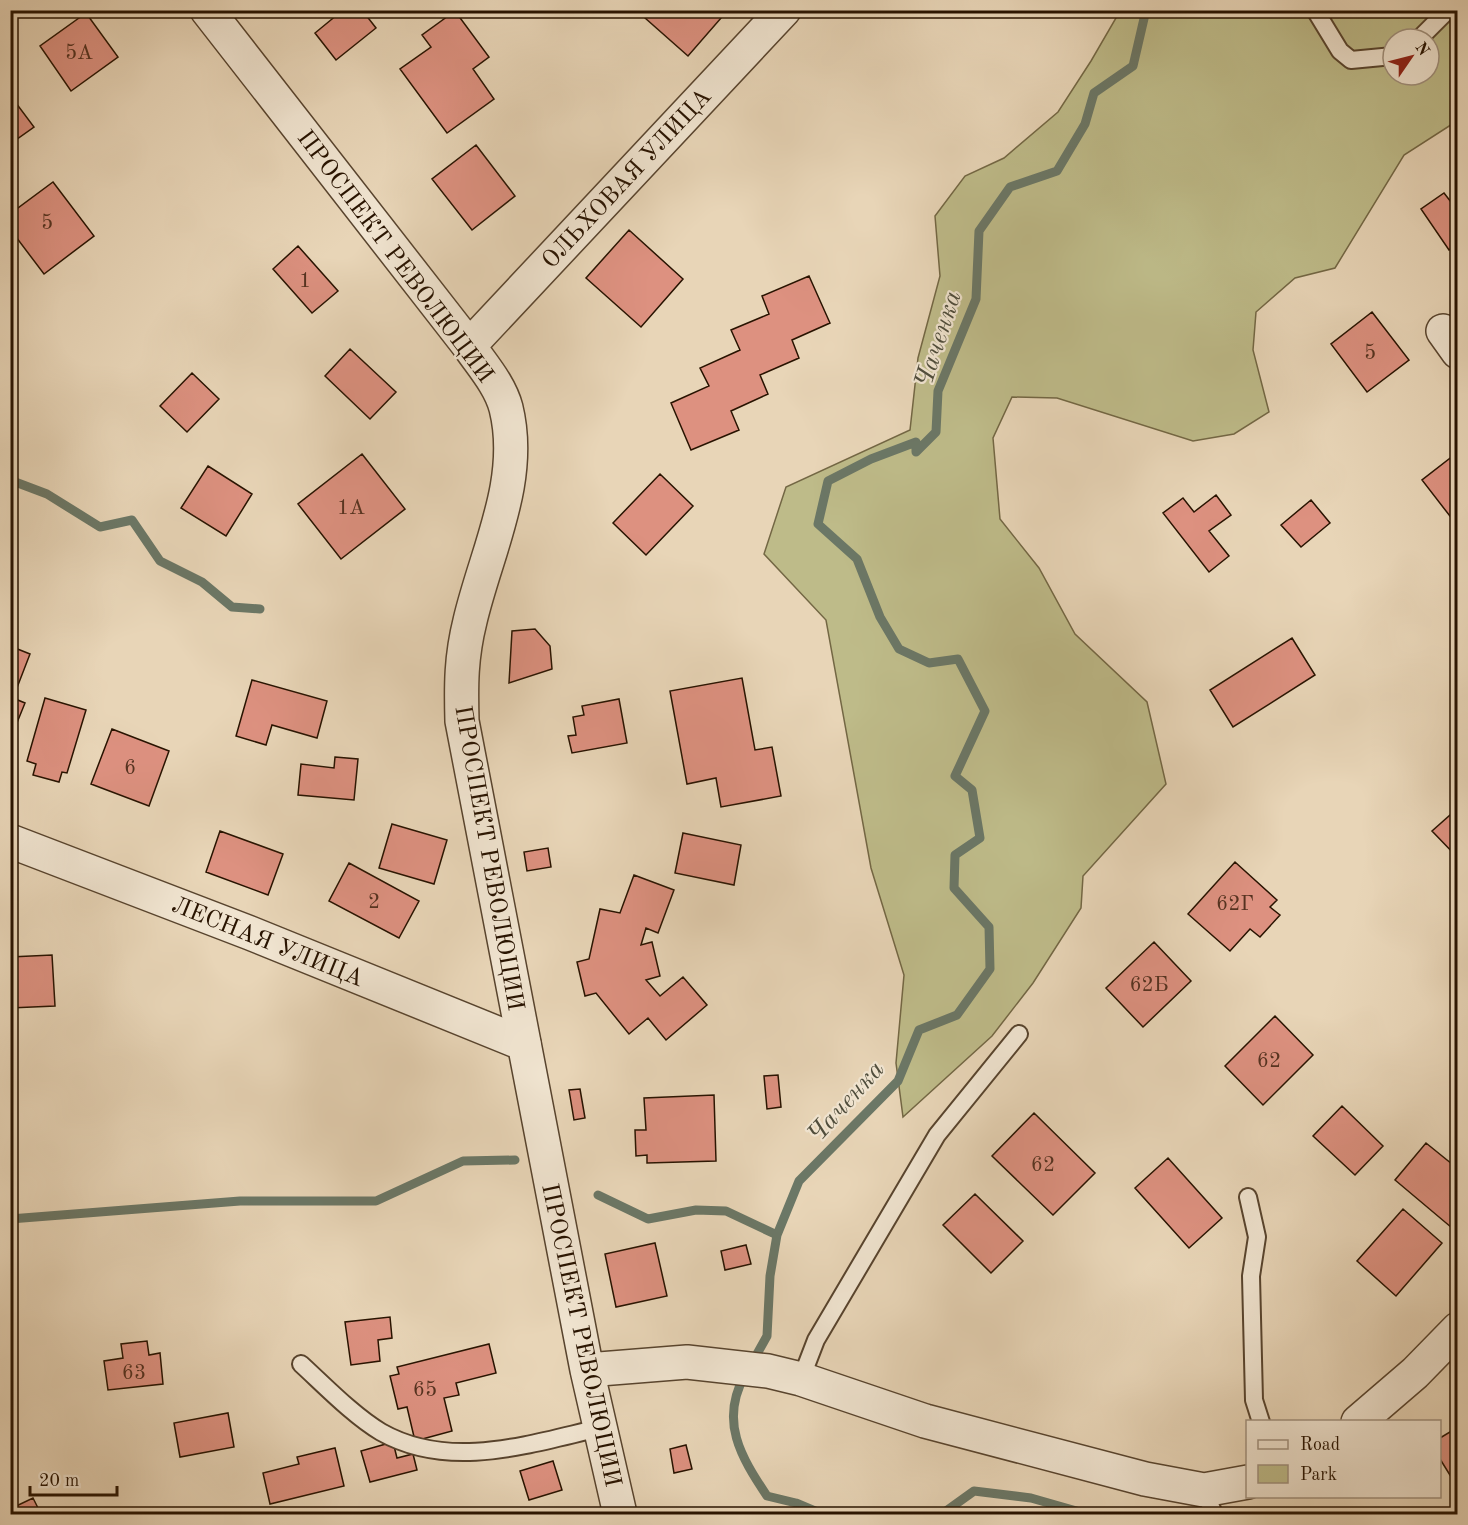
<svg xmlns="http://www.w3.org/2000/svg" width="1468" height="1525" font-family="'Old Standard TT',serif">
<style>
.green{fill:#bebb89;stroke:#736744;stroke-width:1.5;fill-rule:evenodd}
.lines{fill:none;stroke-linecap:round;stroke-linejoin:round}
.stream{stroke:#6b7766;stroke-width:9}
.building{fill:#dd9180;stroke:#281300;stroke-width:1.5}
.service-casing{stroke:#58442e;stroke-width:20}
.minor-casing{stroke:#58442e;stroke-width:36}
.tertiary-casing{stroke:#58442e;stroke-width:36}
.service{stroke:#f0e4d0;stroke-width:16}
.minor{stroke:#f0e4d0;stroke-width:33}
.tertiary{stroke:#f0e4d0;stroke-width:33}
.labels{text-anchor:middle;stroke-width:4.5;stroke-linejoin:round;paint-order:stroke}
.number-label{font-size:21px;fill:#553220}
.street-label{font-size:24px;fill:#281300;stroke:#f0e4d0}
.water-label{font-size:26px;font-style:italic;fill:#4f4d3c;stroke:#f0e4d0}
</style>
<rect width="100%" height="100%" fill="#e8d5b7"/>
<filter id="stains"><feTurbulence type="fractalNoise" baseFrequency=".00333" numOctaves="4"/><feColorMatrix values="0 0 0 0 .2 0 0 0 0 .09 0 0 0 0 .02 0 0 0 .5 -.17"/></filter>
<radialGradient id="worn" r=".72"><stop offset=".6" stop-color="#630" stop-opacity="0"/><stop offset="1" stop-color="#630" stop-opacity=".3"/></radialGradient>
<path class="green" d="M1120,11H1457V121L1404,155L1335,268L1295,278L1256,312L1253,350L1269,412L1234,434L1193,441L1057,398L1012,397L993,438L1000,519L1039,568L1075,634L1147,702L1166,784L1083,876L1081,908L1033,983L992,1036L903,1117L896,1063L904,975L871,868L826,620L764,554L786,487L910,430L918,358L940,276L935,216L965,176L1004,158L1058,112L1091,61ZM1393,39H1429V75H1393Z"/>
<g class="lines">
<path class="stream" d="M10,480L47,494L100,527L132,520L160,561L202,582L232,607L260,609
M598,1195L648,1219L696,1210L726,1211L777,1235
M10,1219L240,1201H376L463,1161L515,1160
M752,1363L767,1336L770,1276L777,1235L799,1181L898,1081L919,1030L957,1015L990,969L989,927L954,888L955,855L980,838L972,790L955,776L985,711L958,659L929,663L899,649L880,617L857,559L818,524L828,481L871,459L916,442V452L936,432L938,391L976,299L979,231L1010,187L1057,171L1085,124L1094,93L1133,66L1146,10
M745,1375C719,1421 741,1457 767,1496L796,1503L822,1514
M942,1514L974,1491L1031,1498L1087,1514"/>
</g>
<path class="building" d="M343,10H362L376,28L336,60L315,33Z
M636,10H728L688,56Z
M455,11L489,57L473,69L494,99L447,133L400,69L431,47L422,35Z
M86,13L118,57L71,91L40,46Z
M10,95L34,127L10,144Z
M476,145L515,196L472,230L432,179Z
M53,182L94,236L44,274L10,229V214Z
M1444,193L1458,211V245L1449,250L1421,209Z
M629,230L683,279L641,327L586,278Z
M298,246L338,291L312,313L273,269Z
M809,276L830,323L792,340L799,358L760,375L768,394L731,411L739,430L691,450L671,403L709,386L700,368L740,350L731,330L769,314L762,296Z
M1372,312L1409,360L1367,392L1331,344Z
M350,349L396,392L370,419L325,376Z
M192,373L219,399L187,432L160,406Z
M1458,452V516L1453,520L1422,480Z
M362,454L405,509L341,559L298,504Z
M208,466L252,494L226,536L181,508Z
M660,474L693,506L646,555L613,523Z
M1216,495L1231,515L1209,531L1229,556L1209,572L1163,513L1183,498L1194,512Z
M1311,500L1330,523L1301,547L1281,525Z
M535,629L550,646L552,669L509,683L512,631Z
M1292,638L1315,675L1233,727L1210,690Z
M10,646L30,654L13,698L25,703L10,740Z
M742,678L755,750L772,747L781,796L721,807L716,778L687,784L670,691Z
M252,680L327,701L317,738L272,725L266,745L236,736Z
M45,698L86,710L67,773L62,772L59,782L33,775L36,764L27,761Z
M619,699L627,743L572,753L568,736L576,735L573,717L584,715L582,706Z
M112,729L169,751L149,806L91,784Z
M335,757L358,759L354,800L298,795L301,764L334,768Z
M1458,808V858L1432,831Z
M392,824L447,840L434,884L379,868Z
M220,831L283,854L268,895L206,872Z
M683,833L741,845L734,885L675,873Z
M548,848L551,867L527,871L524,852Z
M1235,862L1277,900L1270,907L1280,915L1260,937L1250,929L1230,951L1188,914Z
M349,863L419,901L399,938L329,901Z
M634,875L674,890L658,933L646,928L641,945L652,942L660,976L646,980L660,996L683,977L707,1005L666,1040L648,1018L629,1034L596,993L585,996L577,962L589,959L600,909L620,913Z
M1154,942L1191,981L1143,1027L1106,988Z
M52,955L55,1006L10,1008V957Z
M1275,1016L1313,1055L1263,1105L1225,1066Z
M778,1075L781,1107L767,1109L764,1076Z
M580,1089L585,1118L574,1120L569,1090Z
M714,1095L716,1161L647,1163V1155L636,1156L635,1130H646L644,1098Z
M1342,1106L1383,1146L1355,1175L1313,1136Z
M1034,1113L1095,1173L1053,1215L992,1156Z
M1426,1143L1452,1164L1458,1157V1233L1395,1180Z
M1168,1158L1222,1218L1189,1248L1135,1188Z
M975,1194L1023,1241L991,1273L943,1225Z
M1403,1209L1442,1243L1396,1296L1357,1261Z
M655,1243L667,1296L616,1307L605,1254Z
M746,1245L751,1264L725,1270L721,1251Z
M390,1317L392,1338L378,1340L380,1361L351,1365L345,1322Z
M147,1341L149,1355L160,1353L163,1384L108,1390L104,1361L123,1358L121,1344Z
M489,1344L496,1373L456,1383L459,1395L444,1398L452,1431L415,1441L407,1407L398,1409L390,1376L399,1374L397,1367Z
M228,1413L234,1447L180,1457L174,1423Z
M1458,1427V1488L1440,1459V1438Z
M393,1442L397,1458L413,1454L417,1470L370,1482L361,1451Z
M686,1445L692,1469L674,1473L670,1449Z
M335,1448L344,1486L270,1504L263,1473L299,1464L297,1457Z
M553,1461L562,1490L529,1500L520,1471Z
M33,1498L41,1514H10V1509Z"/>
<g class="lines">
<g class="service-casing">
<path id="service" d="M1315,10L1340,51L1351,60L1393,56
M1419,39L1448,10
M1248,1197L1257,1237L1251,1276L1254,1400L1261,1422
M301,1364C325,1386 354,1416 381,1432C450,1471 529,1444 600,1428
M801,1379L816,1340L937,1135L1019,1034
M1204,1490L1214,1514"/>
</g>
<g class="minor-casing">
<path id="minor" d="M1443,331L1458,352
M469,346L784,10
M10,841L250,933L524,1044"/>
</g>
<g class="tertiary-casing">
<path id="tertiary" d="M207,10L469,346C482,365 500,385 506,408C524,481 486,552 470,621C461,657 461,685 462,721L587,1370L620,1514
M587,1370L687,1362L768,1371L801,1379L925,1421L1145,1479L1204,1490L1248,1482
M1358,1422L1415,1373L1458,1329"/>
</g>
<use href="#service" class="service"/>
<use href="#minor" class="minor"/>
<use href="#tertiary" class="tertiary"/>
</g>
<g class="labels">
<g class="number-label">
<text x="79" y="59">5А</text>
<text x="47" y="229">5</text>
<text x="305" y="287">1</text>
<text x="1370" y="359">5</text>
<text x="351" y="514">1А</text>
<text x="130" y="774">6</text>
<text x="374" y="908">2</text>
<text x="1235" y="910">62Г</text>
<text x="1149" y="991">62Б</text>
<text x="1269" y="1067">62</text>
<text x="1043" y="1171">62</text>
<text x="134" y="1379">63</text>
<text x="425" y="1396">65</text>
</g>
<g class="street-label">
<text transform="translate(626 178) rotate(-47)" y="8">ОЛЬХОВАЯ УЛИЦА</text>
<text transform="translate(396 256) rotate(53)" y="8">ПРОСПЕКТ РЕВОЛЮЦИИ</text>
<text transform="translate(490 858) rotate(80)" y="8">ПРОСПЕКТ РЕВОЛЮЦИИ</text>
<text transform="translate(268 941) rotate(22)" y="8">ЛЕСНАЯ УЛИЦА</text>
<text transform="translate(582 1335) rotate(78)" y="8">ПРОСПЕКТ РЕВОЛЮЦИИ</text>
</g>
<g class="water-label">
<text transform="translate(937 339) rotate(-72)" y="9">Чаченка</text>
<text transform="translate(845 1101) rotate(-48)" y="9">Чаченка</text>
</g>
</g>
<rect width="1468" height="1525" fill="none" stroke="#e8d5b7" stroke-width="36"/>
<rect x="12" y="12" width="1444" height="1501" fill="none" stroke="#281300" stroke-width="3"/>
<rect x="18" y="18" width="1432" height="1489" fill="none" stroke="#281300" stroke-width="1.5"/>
<rect x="1246" y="1420" width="195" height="78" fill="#f0e4d0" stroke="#a0907d" stroke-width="1.5"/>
<rect x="1258" y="1440" width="30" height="9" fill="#f0e4d0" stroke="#a0907d" stroke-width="1.5"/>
<text x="1300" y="1450" font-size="18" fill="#281300">Road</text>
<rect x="1258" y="1465" width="30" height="18" fill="#bebb89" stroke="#a0907d" stroke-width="1.5"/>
<text x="1300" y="1480" font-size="18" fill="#281300">Park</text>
<g transform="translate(1411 57) rotate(55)"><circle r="28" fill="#f0e4d0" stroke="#a0907d" stroke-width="1.5"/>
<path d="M0-4.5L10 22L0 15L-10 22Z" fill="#8f2418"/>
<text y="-9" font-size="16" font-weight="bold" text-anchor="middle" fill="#281300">N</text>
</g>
<path d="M30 1486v9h87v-9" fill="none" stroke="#281300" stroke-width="3"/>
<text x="39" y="1486" font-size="18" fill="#281300" stroke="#f0e4d0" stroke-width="4.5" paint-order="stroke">20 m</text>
<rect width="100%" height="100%" filter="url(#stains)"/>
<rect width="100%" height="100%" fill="url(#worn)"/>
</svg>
